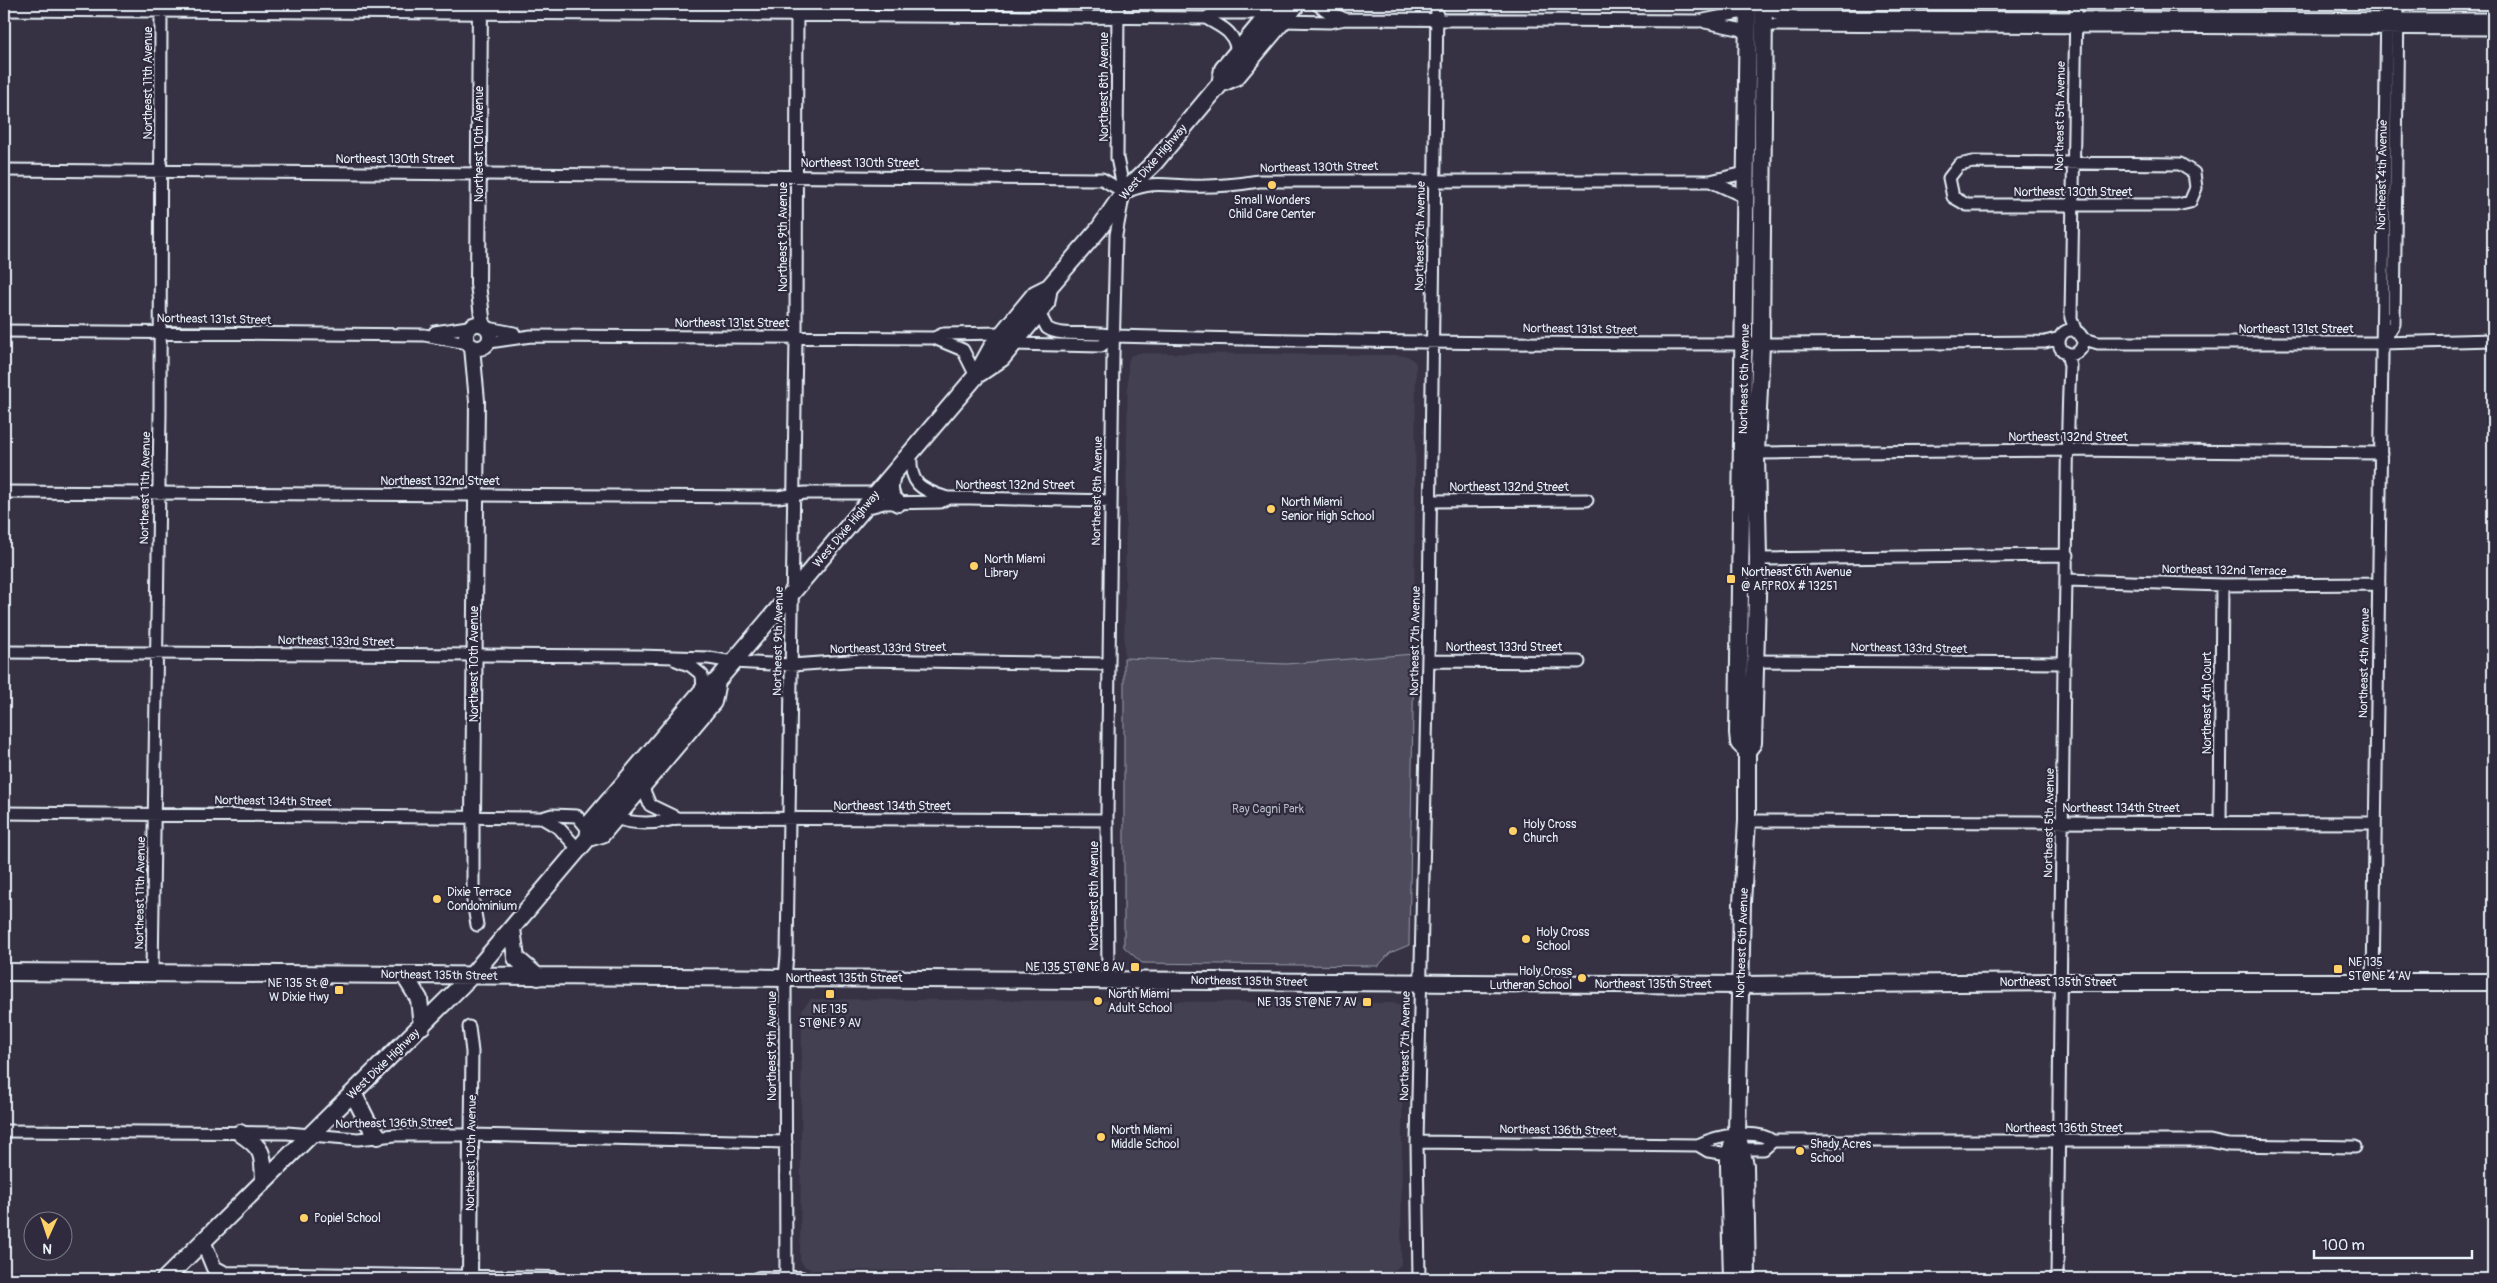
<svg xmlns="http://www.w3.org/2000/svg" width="2497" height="1283" font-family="Pangolin,sans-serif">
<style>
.built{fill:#433f51}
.green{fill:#4d4b5c;stroke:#9a9eaa}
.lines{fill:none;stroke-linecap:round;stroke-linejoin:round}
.minor-casing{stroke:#e8f1f8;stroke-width:15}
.tertiary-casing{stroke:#e8f1f8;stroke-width:18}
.secondary-casing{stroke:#e8f1f8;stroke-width:20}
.minor{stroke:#2f2a3d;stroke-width:11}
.tertiary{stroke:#2f2a3d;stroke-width:14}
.secondary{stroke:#2f2a3d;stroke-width:16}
.poi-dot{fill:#ffd166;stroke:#2f2a3d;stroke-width:2}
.labels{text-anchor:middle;stroke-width:4.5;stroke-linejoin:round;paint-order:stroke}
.street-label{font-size:12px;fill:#e8f1f8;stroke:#2f2a3d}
.poi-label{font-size:12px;fill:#e8f1f8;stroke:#2f2a3d;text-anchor:start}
.park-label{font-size:12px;fill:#b2b7c1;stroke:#2f2a3d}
</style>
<rect width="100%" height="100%" fill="#363244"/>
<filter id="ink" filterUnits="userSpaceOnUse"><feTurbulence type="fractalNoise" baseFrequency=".02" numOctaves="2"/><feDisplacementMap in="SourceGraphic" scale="10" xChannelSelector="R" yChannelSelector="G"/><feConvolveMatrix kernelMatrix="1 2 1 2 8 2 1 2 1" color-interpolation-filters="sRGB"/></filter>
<g filter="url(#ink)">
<path class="built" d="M1138,353L1393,355L1408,356L1416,363L1414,654L1286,664L1124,658L1128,363L1130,356Z
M811,999L1393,1003L1400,1006L1403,1014L1401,1265L1391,1273L812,1270L804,1266L800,1260L802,1009Z"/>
<path class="green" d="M1414,654L1409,945L1390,953L1378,966L1142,963L1124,947V658L1286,664Z"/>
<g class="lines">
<g class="minor-casing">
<path id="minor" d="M1317,4L1327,11L1345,19
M2076,4L2071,318L2076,332
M1764,5L1778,14L1797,17L2493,19
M4,10L1206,18C1223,28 1234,31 1237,52
M1206,18L1214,13H1269
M1282,21L1330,22L1345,19L1699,21L1748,11
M1705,22L1748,31
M1764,25L2493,29
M1973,162L2180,164L2194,173L2196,188L2190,202L2177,205H1967L1953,197L1949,178L1959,165Z
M4,170L1094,179H1102L1124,192
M1710,181L1745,197
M1128,191C1152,181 1164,185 1189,186C1213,187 1235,185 1259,181H1710L1745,173
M1039,313L1047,328C1061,338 1095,330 1114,336C1424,344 1735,346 2045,342L2060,338
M488,328L514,333
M2059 342a12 12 0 1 1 24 0a12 12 0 1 1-24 0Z
M4,331L424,335L467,343
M435,332L468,327
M934,338L943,334L1002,333
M2081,338L2098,343H2382L2493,340
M489,342L531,336L934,338L963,350L976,376
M2382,343L2394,324L2398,4
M1013,344L1101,346L1114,336
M911,452C909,484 919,489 947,498
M1756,453L2066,450L2381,453
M4,492L778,497L805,493H876
M1431,501L1587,500
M865,508L884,503L940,502L948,498H970L1111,501
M1758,559L2068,555
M2068,580L2222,585L2379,584
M4,652L638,656L709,658L733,662L792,665L862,660L1108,664
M676,660L691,666L702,675L703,690
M1428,661L1579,662
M1754,661L2064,663
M642,786L650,805L677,818
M4,813L542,818L552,815L577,816L586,827L588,834
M473,817V901L477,925
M542,818L559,828L579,850
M616,818C635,825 658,824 677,818L1107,820
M1747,821L2375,823
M2220,822L2222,585
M152,973L160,414L161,4
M1108,979L1107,817L1113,356L1116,235L1124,192L1117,158L1118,4
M2373,983L2387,4
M469,1027L472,1052L471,1135
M4,1131L287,1133L358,1139L395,1135H471L786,1142
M1417,1142L1698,1145C1716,1136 1756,1128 1773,1141H2210L2228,1145L2355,1147
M1698,1145L1708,1151L1729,1154
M1742,1149H1764L1773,1141
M786,1279L785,978L787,955L796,337L797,4
M1419,1279L1417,1142L1429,612L1437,4
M2057,1279L2064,663C2068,564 2065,465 2070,366L2067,353"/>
</g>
<g class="tertiary-casing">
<path id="tertiary" d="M480,4L478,284L483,325
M466 336a12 12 0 1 1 24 0a12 12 0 1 1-24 0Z
M472,347L477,401L473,817
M203,1241L214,1268L225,1274L555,1279
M470,1279L471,1135
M759,1279H801"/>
</g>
<g class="secondary-casing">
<path id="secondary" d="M1220,84L1223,69L1277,4
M980,373L1002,358L1046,304L1049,287
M892,475C889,486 888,496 898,503
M1747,751L1739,743L1738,733L1748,4
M588,838L602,834L713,702L717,681
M512,929L516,958L538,977
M4,972L1740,985L2060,982H2493
M404,975L419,999L422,1026
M353,1093L367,1121L378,1136
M240,1133C264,1149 263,1154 264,1181
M1737,1134L1745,1165L1747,1279
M165,1279L472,975L588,838L591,822L703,690L717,681L976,376L993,345L1035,294L1049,287L1099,229L1124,192L1154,163L1220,84L1236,77L1297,4
M1732,1279L1729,1166V1154L1737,1134L1742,903L1747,821V751L1753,743L1758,559L1756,453L1761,345L1764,4"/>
</g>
<use href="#minor" class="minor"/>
<use href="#tertiary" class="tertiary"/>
<use href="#secondary" class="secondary"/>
</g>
</g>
<g class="poi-dot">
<circle cx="1272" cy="185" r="5"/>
<circle cx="1271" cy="509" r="5"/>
<circle cx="974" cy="566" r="5"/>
<rect x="1726" y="574" width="10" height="10" rx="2.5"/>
<circle cx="1513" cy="831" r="5"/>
<circle cx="437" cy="899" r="5"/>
<circle cx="1526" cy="939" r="5"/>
<rect x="1130" y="962" width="10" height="10" rx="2.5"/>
<rect x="2333" y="964" width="10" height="10" rx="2.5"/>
<circle cx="1582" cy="978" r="5"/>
<rect x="334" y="985" width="10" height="10" rx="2.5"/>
<rect x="825" y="989" width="10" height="10" rx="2.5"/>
<circle cx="1098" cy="1001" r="5"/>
<rect x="1362" y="997" width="10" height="10" rx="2.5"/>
<circle cx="1101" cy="1137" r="5"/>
<circle cx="1800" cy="1151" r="5"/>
<circle cx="304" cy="1218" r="5"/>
</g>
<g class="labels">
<g class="street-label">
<text transform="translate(148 83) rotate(-90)" y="4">Northeast 11th Avenue</text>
<text transform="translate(1104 87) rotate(-90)" y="4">Northeast 8th Avenue</text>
<text transform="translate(2060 116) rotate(-89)" y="4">Northeast 5th Avenue</text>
<text transform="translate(479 144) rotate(-90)" y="4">Northeast 10th Avenue</text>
<text x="395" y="163">Northeast 130th Street</text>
<text transform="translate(1153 162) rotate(-49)" y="4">West Dixie Highway</text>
<text x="860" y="167">Northeast 130th Street</text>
<text transform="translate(1319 167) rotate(-1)" y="4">Northeast 130th Street</text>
<text transform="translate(2382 175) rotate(-89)" y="4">Northeast 4th Avenue</text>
<text x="2073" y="196">Northeast 130th Street</text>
<text transform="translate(1420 236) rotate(-89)" y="4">Northeast 7th Avenue</text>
<text transform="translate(783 237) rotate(-90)" y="4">Northeast 9th Avenue</text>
<text transform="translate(214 319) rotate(1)" y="4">Northeast 131st Street</text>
<text x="732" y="327">Northeast 131st Street</text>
<text transform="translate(1580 329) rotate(1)" y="4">Northeast 131st Street</text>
<text x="2296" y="333">Northeast 131st Street</text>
<text transform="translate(1744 379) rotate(-89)" y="4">Northeast 6th Avenue</text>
<text x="2068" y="441">Northeast 132nd Street</text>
<text x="440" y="485">Northeast 132nd Street</text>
<text x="1015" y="489">Northeast 132nd Street</text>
<text x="1509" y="491">Northeast 132nd Street</text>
<text transform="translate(145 488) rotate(-89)" y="4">Northeast 11th Avenue</text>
<text transform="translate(1097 491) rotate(-89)" y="4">Northeast 8th Avenue</text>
<text transform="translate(846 529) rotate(-50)" y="4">West Dixie Highway</text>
<text transform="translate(2224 570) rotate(1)" y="4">Northeast 132nd Terrace</text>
<text transform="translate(336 641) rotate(1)" y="4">Northeast 133rd Street</text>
<text transform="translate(778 641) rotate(-89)" y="4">Northeast 9th Avenue</text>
<text transform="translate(1415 641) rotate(-89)" y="4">Northeast 7th Avenue</text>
<text x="1504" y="651">Northeast 133rd Street</text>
<text transform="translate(888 648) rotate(-1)" y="4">Northeast 133rd Street</text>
<text transform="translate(1909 648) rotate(1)" y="4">Northeast 133rd Street</text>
<text transform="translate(2364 663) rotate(-89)" y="4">Northeast 4th Avenue</text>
<text transform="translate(474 664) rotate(-90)" y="4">Northeast 10th Avenue</text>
<text transform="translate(2207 703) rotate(-90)" y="4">Northeast 4th Court</text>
<text transform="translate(273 801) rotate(1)" y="4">Northeast 134th Street</text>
<text x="892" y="810">Northeast 134th Street</text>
<text x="2121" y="812">Northeast 134th Street</text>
<text transform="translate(2049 823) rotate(-89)" y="4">Northeast 5th Avenue</text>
<text transform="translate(140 893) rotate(-89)" y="4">Northeast 11th Avenue</text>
<text transform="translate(1094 896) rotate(-90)" y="4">Northeast 8th Avenue</text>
<text transform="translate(1742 943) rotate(-88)" y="4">Northeast 6th Avenue</text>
<text transform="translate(439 975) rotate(1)" y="4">Northeast 135th Street</text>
<text x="844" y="982">Northeast 135th Street</text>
<text transform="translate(1249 981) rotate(1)" y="4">Northeast 135th Street</text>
<text x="2058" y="986">Northeast 135th Street</text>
<text x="1653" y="988">Northeast 135th Street</text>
<text transform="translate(772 1046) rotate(-90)" y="4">Northeast 9th Avenue</text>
<text transform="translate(1405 1046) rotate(-89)" y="4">Northeast 7th Avenue</text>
<text transform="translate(383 1064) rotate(-44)" y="4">West Dixie Highway</text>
<text transform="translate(394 1123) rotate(-1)" y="4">Northeast 136th Street</text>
<text x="2064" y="1132">Northeast 136th Street</text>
<text transform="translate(1558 1130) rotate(1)" y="4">Northeast 136th Street</text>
<text transform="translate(471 1153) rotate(-89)" y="4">Northeast 10th Avenue</text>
</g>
<g class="poi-label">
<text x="1272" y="204" text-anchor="middle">Small Wonders<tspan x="1272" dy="14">Child Care Center</tspan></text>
<text x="1281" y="506">North Miami<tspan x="1281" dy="14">Senior High School</tspan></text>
<text x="984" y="563">North Miami<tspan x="984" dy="14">Library</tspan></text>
<text x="1741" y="576">Northeast 6th Avenue<tspan x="1741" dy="14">@ APPROX # 13251</tspan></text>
<text x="1523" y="828">Holy Cross<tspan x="1523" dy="14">Church</tspan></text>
<text x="447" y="896">Dixie Terrace<tspan x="447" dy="14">Condominium</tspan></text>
<text x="1536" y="936">Holy Cross<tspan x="1536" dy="14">School</tspan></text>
<text x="2348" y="966">NE 135<tspan x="2348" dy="14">ST@NE 4 AV</tspan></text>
<text x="1125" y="971" text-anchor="end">NE 135 ST@NE 8 AV</text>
<text x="1572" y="975" text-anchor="end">Holy Cross<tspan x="1572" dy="14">Lutheran School</tspan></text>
<text x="329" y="987" text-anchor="end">NE 135 St @<tspan x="329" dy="14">W Dixie Hwy</tspan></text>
<text x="1108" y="998">North Miami<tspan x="1108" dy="14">Adult School</tspan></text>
<text x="1357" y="1006" text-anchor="end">NE 135 ST@NE 7 AV</text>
<text x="830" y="1013" text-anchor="middle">NE 135<tspan x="830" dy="14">ST@NE 9 AV</tspan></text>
<text x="1111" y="1134">North Miami<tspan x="1111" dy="14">Middle School</tspan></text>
<text x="1810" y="1148">Shady Acres<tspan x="1810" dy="14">School</tspan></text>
<text x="314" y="1222">Popiel School</text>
</g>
<g class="park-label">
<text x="1268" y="813">Ray Cagni Park</text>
</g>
</g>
<rect width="2497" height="1283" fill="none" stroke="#2f2a3d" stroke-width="20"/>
<rect x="10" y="10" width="2477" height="1263" fill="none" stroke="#e8f1f8" stroke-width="2" filter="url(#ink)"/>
<g transform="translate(48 1236) rotate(183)"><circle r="24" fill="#2f2a3d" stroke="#797a88"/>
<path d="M0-4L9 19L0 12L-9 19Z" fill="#ffd166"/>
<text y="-8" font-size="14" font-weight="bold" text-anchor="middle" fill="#e8f1f8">N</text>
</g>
<path d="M2314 1250v8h158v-8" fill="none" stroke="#e8f1f8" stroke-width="2.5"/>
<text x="2322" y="1250" font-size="15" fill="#e8f1f8" stroke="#2f2a3d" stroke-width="4" paint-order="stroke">100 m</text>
</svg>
